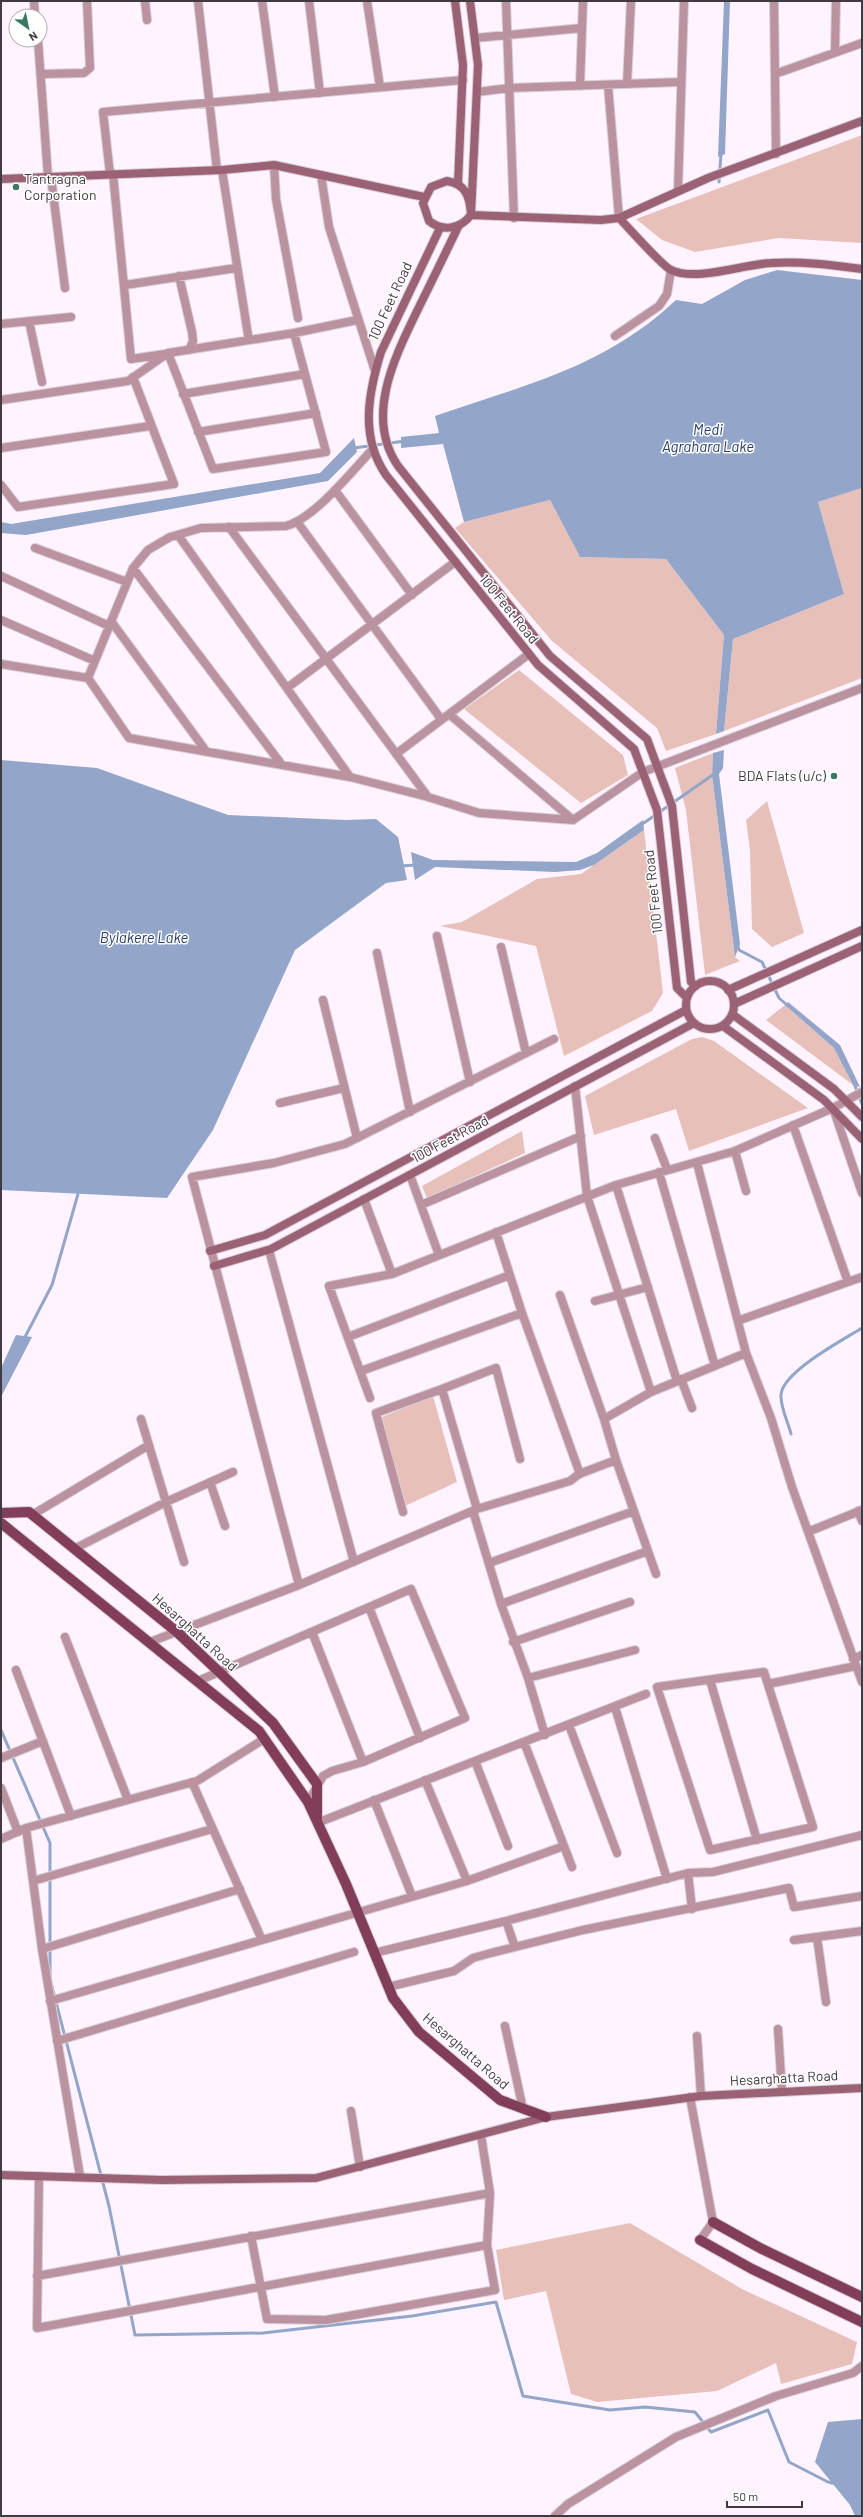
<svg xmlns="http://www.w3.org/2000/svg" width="863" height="2517" font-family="Barlow,sans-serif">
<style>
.green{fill:#e8c0ba}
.water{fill:#93a5c8}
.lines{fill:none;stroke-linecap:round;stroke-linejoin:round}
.stream{stroke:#93a5c8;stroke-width:3}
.street-casing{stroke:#d8ced8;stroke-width:10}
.secondary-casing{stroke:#d8ced8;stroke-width:10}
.primary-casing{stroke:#d8ced8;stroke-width:12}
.street{stroke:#bb929f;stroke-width:8}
.secondary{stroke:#9b6275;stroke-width:8}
.primary{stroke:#823e58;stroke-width:10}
.poi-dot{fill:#3b7863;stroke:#fff;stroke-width:1.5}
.labels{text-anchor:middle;stroke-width:3;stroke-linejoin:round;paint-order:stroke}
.poi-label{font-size:14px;fill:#413a41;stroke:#fff;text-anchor:start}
.street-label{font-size:14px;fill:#413a41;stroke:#fff}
.water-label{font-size:15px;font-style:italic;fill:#263d6b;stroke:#fff}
</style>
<rect width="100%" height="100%" fill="#fef3fe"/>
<path class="green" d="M862,135V243L779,238L695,252L662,240L636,219Z
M862,488V678L724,731L733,639L844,594L818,502Z
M550,500L580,557L666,559L724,635L716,734L666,751L657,728L552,641L455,528L464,522Z
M519,670L623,755L628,775L581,803L464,709Z
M713,753L712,775L735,957L740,961L705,975L686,810L675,768Z
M767,801L804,933L772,947L752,929L750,850L746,820Z
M644,830L663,993L652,1011L564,1056L536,946L440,926L462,922L537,879L581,874Z
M785,1005L834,1048L853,1085L766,1020Z
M702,1037L714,1041L808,1108L689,1151L676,1109L594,1135L585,1096L692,1039Z
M522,1131L525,1153L427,1198L422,1186Z
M433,1396L457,1482L405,1506L382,1417Z
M630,2223L742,2289L857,2342L852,2364L781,2384L776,2363L717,2391L597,2402L571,2394L546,2291L504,2300L496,2250Z"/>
<path class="water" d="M724,1H730L725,154L718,157Z
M777,270L862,280V488L818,502L844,594L733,639L724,731L716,734L724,635L666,559L580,557L550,500L464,522L443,444L401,448V437L439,433L435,416C525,385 605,367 676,300L702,304L745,280Z
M354,438L357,452L328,481L26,535L1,533V522L11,524L320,473Z
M724,750L723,768L719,774L740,944L735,957L712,775L713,753Z
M1,760L97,768L228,815L345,820L376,819L398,837L407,880L386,883L295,950L213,1130L167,1198L1,1190Z
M643,820L644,830L594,865L580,870L555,872L435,867L415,880L411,852L433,860L576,862L597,853Z
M788,1002L840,1045L860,1087L853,1085L834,1048L785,1005Z
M16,1335L32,1337L1,1397V1368Z
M862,2419V2516H855L850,2505L815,2462L828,2422Z"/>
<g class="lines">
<path class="stream" d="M719,182L721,154
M354,448L405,441
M641,825L714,774
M401,866L415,865
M738,946L739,950L762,962L779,998L788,1006
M854,1083L862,1104
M24,1339L52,1285L78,1194
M791,1434C788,1422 780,1406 781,1395C782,1372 843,1340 862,1328
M1,1730L50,1843V1976
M51,1983L109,2206L135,2335L263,2333L412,2316L496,2302L523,2396L610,2410L645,2407L695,2412L711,2432L768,2410L789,2462L828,2482L836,2484"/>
<g class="street-casing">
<path id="street" d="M34,1L35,16
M145,1L147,20
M198,1L217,170
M262,1L275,97
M309,1L320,93
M367,1L380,87
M506,1L514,218
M774,1L776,154
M475,38L582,28
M38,40L48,177
M835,52L836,1
M42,74L84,73L90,68L87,1
M775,74L862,43
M627,84L631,1
M608,85L619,218
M580,86L583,1
M477,92L509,88L681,82
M274,165L276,199L298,318
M222,170L248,335
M110,174L103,112L463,80
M113,174L131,359L165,354
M321,175L329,227L375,371
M51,177L65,288
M678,190L684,1
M179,276L192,332L193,341L189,350H186
M125,285L236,268
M29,321L42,382
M1,324L71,317
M615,336L659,306L667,294L671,270
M168,353L213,469L326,452L294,333
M183,394L305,374
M1,400L128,381L168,353L294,333L357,320
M198,432L316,413
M1,448L150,426
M1,485L18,507L174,484L133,377
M335,490L412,595
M298,523L441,719
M229,527L428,797
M178,535L350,777
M35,548L127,582
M133,568L282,765
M1,576L109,626
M1,620L95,661
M111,621L206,751
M1,664L88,678L129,738L350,777L428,797L479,813L573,820L643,772L862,688
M88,678L133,568L148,550L170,537L201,528L286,526C315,518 351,472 372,450
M287,688L455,562
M449,714L573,820
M396,754L529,654
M437,936L470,1082
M501,947L526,1053
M377,953L410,1112
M323,1000L357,1138
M575,1086L587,1196L651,1392
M280,1103L344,1088
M833,1108L862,1193
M793,1125L848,1282
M655,1138L667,1169
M735,1151L746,1191
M697,1163L746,1353L771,1418L792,1487L862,1682
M659,1172L715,1366
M410,1175L439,1255
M616,1185L677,1381
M364,1199L392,1274
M421,1205L581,1136
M496,1232L522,1313L580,1474
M269,1250L354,1562
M560,1295L604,1419
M595,1301L648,1287
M740,1320L862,1277
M348,1337L510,1275
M361,1371L522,1313
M681,1379L692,1408
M370,1398L329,1286L392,1274L616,1185L735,1151L833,1108L862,1092
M141,1419L184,1562
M616,1460L656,1574
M210,1482L225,1526
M477,1509L442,1389L496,1368L520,1459
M473,1511L501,1604L528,1678L545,1735
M858,1511L862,1521
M403,1512L376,1413L442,1389
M32,1515L149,1445
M810,1531L862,1510
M74,1549L166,1502L233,1472
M489,1563L634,1511
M299,1585L192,1177L274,1163L345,1144L554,1039
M501,1604L648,1551
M369,1607L420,1738
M312,1632L363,1762
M65,1637L128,1800
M150,1642L299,1585L477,1509L570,1481L579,1474L616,1460L604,1419L651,1392L746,1353
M513,1642L630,1602
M853,1659L862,1655
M16,1670L71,1816
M764,1672L813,1827L710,1850L657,1687Z
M528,1678L635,1650
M710,1680L757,1840
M198,1681L411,1589L465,1718L363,1762L332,1771L323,1776L308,1802
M768,1684L856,1666
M615,1707L667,1879
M569,1725L617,1853
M524,1742L572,1867
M1,1758L43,1741
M475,1761L508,1846
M425,1780L467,1881
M192,1782L262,1940
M1,1788L18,1832
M374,1800L412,1896
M317,1823L646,1694
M26,1828L42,1949L80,2176
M1,1839L26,1828L197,1781L261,1741
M688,1873L692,1909
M33,1881L212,1829
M506,1921L515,1947
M817,1937L826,2002
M794,1940L862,1931
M42,1949L240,1889
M374,1953L506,1921L688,1873L713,1872L862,1835
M388,1987L454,1971L473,1958L491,1953L583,1930L789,1888L794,1907L862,1896
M50,2001L467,1881L564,1846
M505,2026L523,2109
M778,2029L782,2092
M697,2036L701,2096
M57,2041L354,1952
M690,2097L713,2222L700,2240
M351,2111L360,2167
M39,2176L37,2328L487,2245
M251,2236L267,2319L326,2320L495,2290L487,2245L490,2193L481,2135
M37,2276L490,2193
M555,2516L568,2504L676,2437L776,2396L853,2373L862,2366"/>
</g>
<g class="secondary-casing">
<path id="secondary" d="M455,1L463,65L458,184
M470,1L478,65L471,215L601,220L619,218C629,228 661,265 671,270C696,282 744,264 771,263C801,261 832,265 862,269
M1,179L222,170L274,165L424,197
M447,181C466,184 470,197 471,215C460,229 443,232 429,221L423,203L431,187Z
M619,218L708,178L862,121
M459,225C446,252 433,279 420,305C397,353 363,415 398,466L550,656L647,739L672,806L691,982L696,986
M440,228L381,352C368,394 360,437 386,475L538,665L634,749L657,810L677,988L687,998
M686 1005a24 24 0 1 1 48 0a24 24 0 1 1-48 0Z
M728,990L862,930
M734,1004L862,946
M732,1014L834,1089L862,1117
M723,1026L824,1100L862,1139
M210,1251L265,1235L686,1010
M214,1266L271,1249L694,1023
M1,2175L162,2180L316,2178L546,2117L701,2096L862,2088"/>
</g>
<g class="primary-casing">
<path id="primary" d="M1,1513L29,1512L177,1632L273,1723L317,1784V1818
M1,1523L259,1731L308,1802L346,1884L393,1998L419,2032L500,2100L546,2117
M713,2222L762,2249L862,2297
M700,2240L752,2269L862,2322"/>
</g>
<use href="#street" class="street"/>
<use href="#secondary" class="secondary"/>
<use href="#primary" class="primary"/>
</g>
<g class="poi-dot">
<circle cx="16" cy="187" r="4"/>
<circle cx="834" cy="776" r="4"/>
</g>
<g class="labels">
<g class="poi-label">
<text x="24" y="184">Tantragna<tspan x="24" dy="16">Corporation</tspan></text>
<text x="826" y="781" text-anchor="end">BDA Flats (u/c)</text>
</g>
<g class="street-label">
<text transform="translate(390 301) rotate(-65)" y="5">100 Feet Road</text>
<text transform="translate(509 609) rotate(51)" y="5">100 Feet Road</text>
<text transform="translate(653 892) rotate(-96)" y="5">100 Feet Road</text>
<text transform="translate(450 1139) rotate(-28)" y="5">100 Feet Road</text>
<text transform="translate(195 1632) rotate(42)" y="5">Hesarghatta Road</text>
<text transform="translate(466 2051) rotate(41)" y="5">Hesarghatta Road</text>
<text transform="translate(784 2078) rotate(-3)" y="5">Hesarghatta Road</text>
</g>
<g class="water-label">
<text x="708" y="435">Medi<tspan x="708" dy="17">Agrahara Lake</tspan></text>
<text x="144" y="943">Bylakere Lake</text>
</g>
</g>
<rect width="863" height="2517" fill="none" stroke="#413a41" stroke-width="4"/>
<g transform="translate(28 28) rotate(147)"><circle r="19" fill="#ffffff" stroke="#b3b0b3"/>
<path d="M0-3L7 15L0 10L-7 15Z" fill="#3b7863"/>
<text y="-6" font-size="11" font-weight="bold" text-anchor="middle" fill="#413a41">N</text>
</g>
<path d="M727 2501v6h75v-6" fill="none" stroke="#413a41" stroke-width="2"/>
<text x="733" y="2501" font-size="12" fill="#413a41" stroke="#ffffff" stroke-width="3" paint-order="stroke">50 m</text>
</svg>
